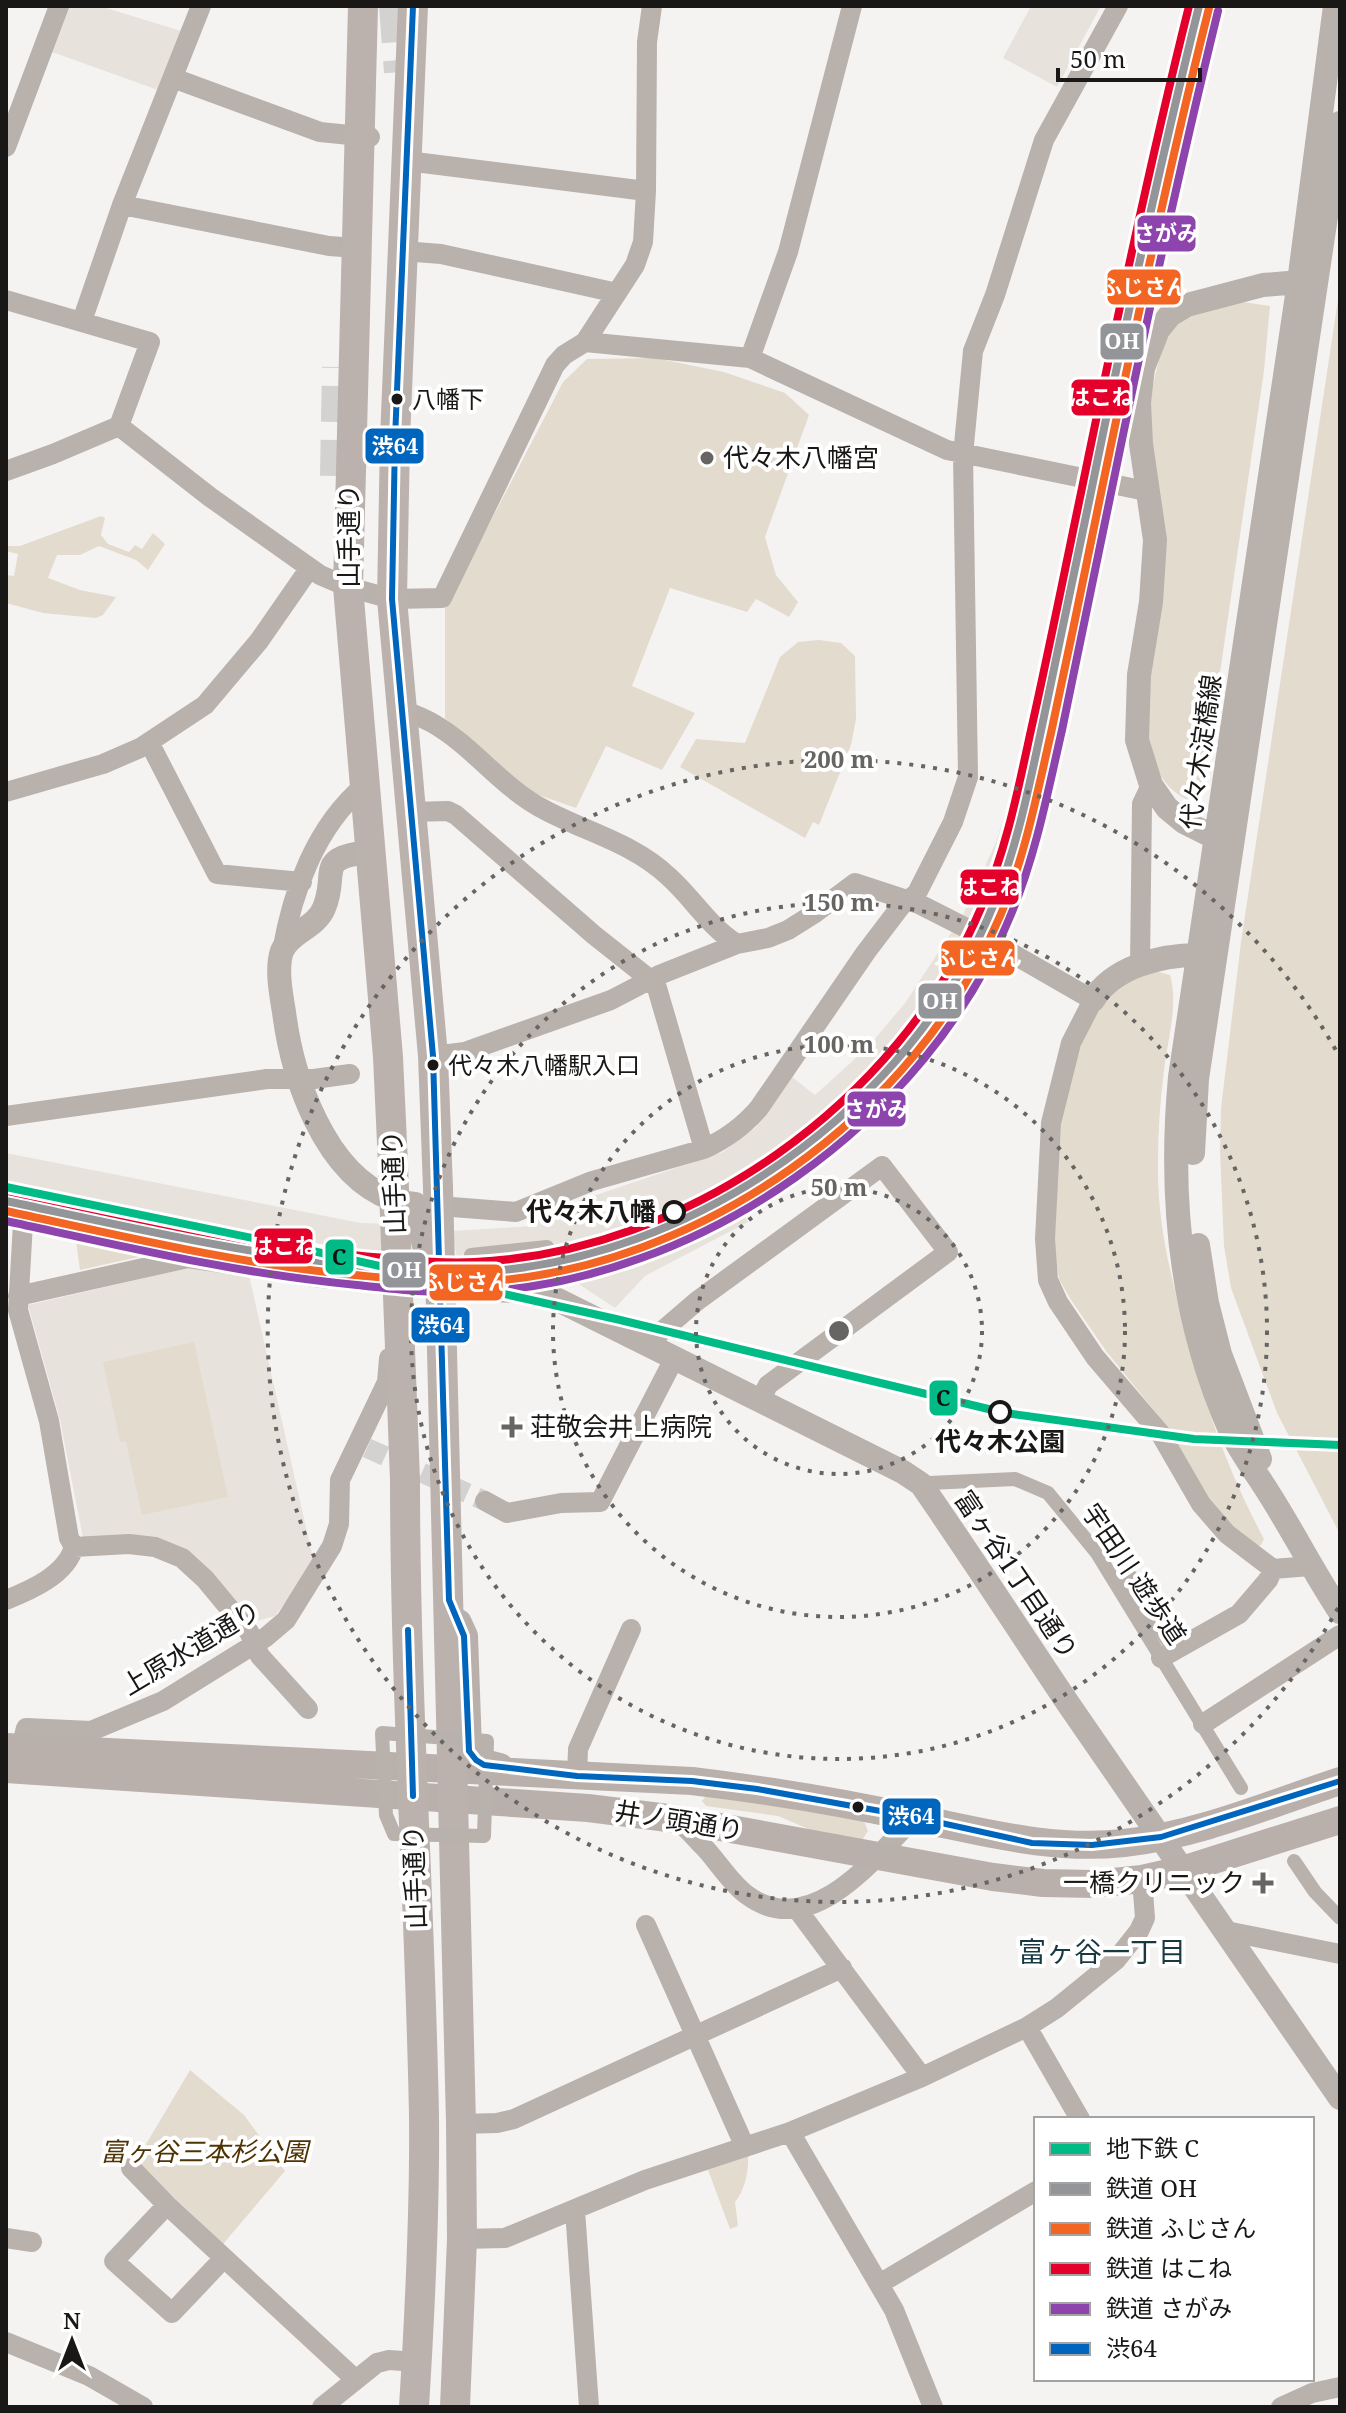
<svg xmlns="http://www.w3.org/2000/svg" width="1346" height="2413" font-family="'Noto Serif','Noto Sans JP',serif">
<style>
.built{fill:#e7e2dc}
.green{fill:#e4dbcf}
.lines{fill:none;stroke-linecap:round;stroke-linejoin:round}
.minor-tunnel{stroke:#d4d2d0;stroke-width:20;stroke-dasharray:20 10;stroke-linecap:butt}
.motorway-tunnel{stroke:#d4d2d0;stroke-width:36;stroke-dasharray:36 18;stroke-linecap:butt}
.pedestrian{stroke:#b9b1ac;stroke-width:14}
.minor{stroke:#b9b1ac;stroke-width:20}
.tertiary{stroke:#b9b1ac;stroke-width:24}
.secondary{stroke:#b9b0ab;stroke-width:28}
.primary{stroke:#bbb2ae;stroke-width:30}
.pedestrian-bridge{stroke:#b9b1ac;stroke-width:14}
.primary-bridge{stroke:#bbb2ae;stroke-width:30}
.bus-1-casing{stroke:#fff;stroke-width:12}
.bus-1{stroke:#0065bd;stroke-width:6}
.rail-1-casing{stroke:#fff;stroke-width:14}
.rail-2-casing{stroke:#fff;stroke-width:14}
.rail-3-casing{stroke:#fff;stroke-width:14}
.rail-4-casing{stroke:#fff;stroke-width:14}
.rail-1{stroke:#939598;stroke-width:8}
.rail-2{stroke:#f26522;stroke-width:8}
.rail-3{stroke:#e4002b;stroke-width:8}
.rail-4{stroke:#8e44ad;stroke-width:8}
.metro-1-casing{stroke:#fff;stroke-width:14}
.metro-1{stroke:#00bb85;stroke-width:8}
.ring{fill:none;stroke:#666563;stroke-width:4;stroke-dasharray:4 8}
.bus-dot{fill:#191817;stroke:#fff;stroke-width:3}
.poi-dot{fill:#666563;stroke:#fff;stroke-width:3}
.stop-dot{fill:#fff;stroke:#191817;stroke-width:4}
.labels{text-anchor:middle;stroke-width:8;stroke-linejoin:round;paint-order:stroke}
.bus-label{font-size:24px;fill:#191817;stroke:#fff;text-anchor:start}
.poi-label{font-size:26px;fill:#191817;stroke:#fff;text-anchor:start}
.street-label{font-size:26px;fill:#191817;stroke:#fff}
.stop-label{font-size:26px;font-weight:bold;fill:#191817;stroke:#fff;text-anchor:end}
.park-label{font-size:26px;font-style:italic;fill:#4e3303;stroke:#fff}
.neighbourhood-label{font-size:28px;fill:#17393f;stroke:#fff}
.centre{fill:#666563;stroke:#fff;stroke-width:4}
.ring-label{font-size:24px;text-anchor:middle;font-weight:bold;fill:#666563;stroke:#fff;stroke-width:8;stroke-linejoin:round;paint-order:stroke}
.line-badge{stroke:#fff;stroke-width:3}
.badge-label{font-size:22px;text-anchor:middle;font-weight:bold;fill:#fff}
.pale-badge-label{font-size:22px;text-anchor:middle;font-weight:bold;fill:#111}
</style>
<rect width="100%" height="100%" fill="#f5f3f1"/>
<path class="built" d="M68,6H100L181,31L158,90L52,52Z
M1031,6H1101L1057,87L1003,58Z
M1184,6H1205L1181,99L1102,475L1080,470L1161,95Z
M1076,485L1099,489L1027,822L1010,879L988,931L962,917L996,842L1014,786Z
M953,930L984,945L938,1020L893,1075L846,1123L792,1167L736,1203L748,1222L645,1276L615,1308L574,1281L568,1270L463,1282L451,1231L535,1226L543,1213L723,1152L755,1128L792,1077L815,1095L868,1047L905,1003Z
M6,1153L361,1223L389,1224L400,1278L354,1274L243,1256L6,1208Z
M188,1268L249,1275L314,1563L275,1616L253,1622L201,1563L83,1538L60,1420L28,1305Z"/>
<path class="green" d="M1340,286V1534L1277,1413L1231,1288L1224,1246L1220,1151L1221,1108L1241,942Z
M1243,302L1270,306L1264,371L1202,796L1186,799C1162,787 1153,765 1148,739L1149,424C1152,384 1157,350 1180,317Z
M655,358L724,372L785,393L809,415L765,537L776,575L798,602L789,617L756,599L747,612L670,588L632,686L695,713L662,770L606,746L576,808L533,793L498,767L445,718V609L563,382L587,359Z
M101,516L105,518L101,535L108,544L129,552L135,545L142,549L153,533L165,544L148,570L136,560L99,546L80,555H57L48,578L80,590L116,597L103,615L96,618L43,613L6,603V575L14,576L18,554L6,551V546H20Z
M819,640L841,643L855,656L856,719L851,745L819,825L813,822L805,838L680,767L696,739L745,743L780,657L798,642Z
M1155,971L1170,975C1179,1005 1167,1041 1164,1071C1160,1101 1158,1132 1158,1162C1157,1221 1170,1274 1185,1329C1204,1403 1228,1472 1264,1539L1261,1545L1254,1546L1222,1519L1203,1494L1170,1430L1106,1351L1071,1300L1059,1279L1054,1249V1199L1064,1088L1075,1057L1099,1009L1113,989Z
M75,1233L170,1250L80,1270Z
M194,1342L228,1497L142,1515L126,1442H120L103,1362Z
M714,1794L864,1821L868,1831L861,1842L813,1831L778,1816L706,1806L702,1801L706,1796Z
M190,2070L244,2115L285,2171L223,2244L136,2161Z
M748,2156C749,2171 745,2190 735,2202L738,2226L730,2229L708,2170Z"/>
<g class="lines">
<path class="minor-tunnel" d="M367,1448L485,1501"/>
<path class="motorway-tunnel" d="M397,6L402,72
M338,476L340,367"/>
<path class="pedestrian" d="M471,1255L547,1247
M929,1483L1015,1479L1048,1493L1097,1553L1241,1788
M1294,1861L1315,1892L1340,1918"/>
<path class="minor" d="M173,78L320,132L370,137
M6,147L59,6
M407,161L646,191
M122,205L329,246L357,248
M402,251L441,254L617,293
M6,300L150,342L119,426L210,497L320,575L348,587L392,599L442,598L555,365L564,355L585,342L635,265L643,242L646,191L647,42L652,6
M82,321L122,205L201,6
M585,342L750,358L947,450L1146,491
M750,358L788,252L852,6
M6,471L53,454L119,426
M401,709C412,714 424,718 434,724C475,748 502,788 545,810C586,832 633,843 668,876C693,898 708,926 737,944
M149,742L217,874L302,882
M6,792L103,764L140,748L205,705L259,641L309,569
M411,812L448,811L456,815L594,935L652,981L657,988L704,1149
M282,952C292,892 316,826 364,786
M1140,965L1142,804L1151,785
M433,1056L465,1052L611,1000L659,975L737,944L768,938L788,930L815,913L855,883L919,904L980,935L1093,1000L1071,1043L1051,1123L1045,1239L1048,1280L1058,1302L1095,1357L1160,1433L1201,1504L1227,1534L1273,1569L1310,1566
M6,1116L267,1079H314L350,1074
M426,1205L516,1212L592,1181L704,1149C726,1139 743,1127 759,1108L866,952L901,906L917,893L953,822L968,777L963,455L973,351L995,295L1044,140L1118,6
M18,1296L188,1258L321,1278L433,1288
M647,1344L697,1301L882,1166L948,1252L768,1385L760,1401
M485,1501L507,1513L561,1503L600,1502L675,1357
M74,1547L129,1544L155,1547L182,1558L205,1579L249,1632L260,1656L308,1709
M1129,1579L1177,1649
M6,1600C31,1590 66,1575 74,1547L69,1538L49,1421L18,1310L23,1223
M1161,1658L1239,1614L1268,1580L1273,1569
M1203,1724L1340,1635
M21,1748L26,1728L91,1731L163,1701L266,1637L286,1620L332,1546L339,1524L340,1480L387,1382L389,1358
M577,1776L578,1749L631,1629
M676,1819C685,1827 694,1836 702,1845C718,1861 729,1882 747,1895C810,1942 875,1859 914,1817
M797,1909L922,2077
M646,1925L745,2147
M1226,1931L1340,1954
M1027,2027L1080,2119
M461,2124L497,2123L514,2119L842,1968
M131,2168L167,2205L356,2380
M167,2205L114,2261L172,2313L224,2258
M575,2210L589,2407
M6,2238L32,2242
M462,2239L505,2238L645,2180L790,2132
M879,2284L1036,2191
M6,2342L89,2376L143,2407
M322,2407L377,2363L389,2360L417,2362
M933,2407L894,2310L790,2132L922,2077L1027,2027L1057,2008L1116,1960L1139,1931L1145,1918L1142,1879
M1281,2407L1312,2393L1340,2387"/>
<path class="tertiary" d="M1335,6L1299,282L1180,1077C1169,1196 1181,1319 1230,1430C1240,1452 1255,1471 1268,1492C1293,1531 1314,1573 1340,1612
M1216,838L1184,822L1167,808L1151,785L1137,740L1139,675L1151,602L1155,540L1141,444L1139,403L1143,368L1158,330L1170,315L1187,305L1263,285L1299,282
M369,852C314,858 339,872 324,908C316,928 290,932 282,951C276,968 281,994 284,1012C292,1076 324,1174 392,1199C399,1202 408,1203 415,1204L433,1288L521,1291L558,1300L903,1472L921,1484C971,1556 1018,1629 1067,1702C1157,1834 1249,1965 1340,2098
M1093,1000C1113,967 1161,955 1198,955
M1193,1153L1197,1079L1206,1019L1340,123
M1198,1245L1207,1303L1220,1354L1260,1459"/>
<path class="secondary" d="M458,1623L464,1636L468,1748L476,1761L500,1767
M6,1747L692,1781C767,1790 841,1802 914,1818C985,1832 1051,1851 1124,1843C1198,1835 1270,1804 1340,1781
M6,1769L588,1808L676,1819L993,1877L1043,1883L1094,1884L1142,1879L1182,1870L1340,1820"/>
<path class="primary" d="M363,6L348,587L388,1057L393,1164
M413,6L395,439L392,599L433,1056L438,1188
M441,1310L461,2124L462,2239L455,2407
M405,1480C405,1693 420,1904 424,2116C425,2213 420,2310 414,2407"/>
<path class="pedestrian-bridge" d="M382,1733L487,1741L484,1836L394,1834L386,1815Z"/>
<path class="primary-bridge" d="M393,1164L405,1480
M438,1188L441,1310"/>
<g class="bus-1-casing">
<path id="bus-1" d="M413,6L395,439L392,599L433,1056L449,1600L464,1636L469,1751L476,1760L484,1765L577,1776L692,1781L757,1789L914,1817L1032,1843L1092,1845L1161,1837L1340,1781
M408,1630L413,1796"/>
</g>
<use href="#bus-1" class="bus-1"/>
<g class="rail-1-casing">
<path id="rail-1" d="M6,1201C124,1226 243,1254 363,1266C401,1270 439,1274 477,1272C693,1261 911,1107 993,906C1017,848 1029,787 1042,726C1059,648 1075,570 1091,492C1124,330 1159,167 1199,6"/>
</g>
<g class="rail-2-casing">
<path id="rail-2" d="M6,1211C122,1236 237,1264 355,1275C397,1279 438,1284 480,1282C699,1269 916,1116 1001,914C1025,856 1037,794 1051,733C1068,655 1084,576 1100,498C1134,334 1168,171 1209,8"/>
</g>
<g class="rail-3-casing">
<path id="rail-3" d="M8,1191C125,1216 243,1244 362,1256C400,1259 437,1264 475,1262C688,1252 898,1103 981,908C1006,851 1018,790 1031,730C1049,650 1065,569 1082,488C1115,327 1149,166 1189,6"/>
</g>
<g class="rail-4-casing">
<path id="rail-4" d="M6,1221C122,1246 239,1274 357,1285C396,1289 434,1294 473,1292C698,1283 928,1122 1012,912C1036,854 1048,791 1062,730C1079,651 1095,572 1111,493C1144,332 1179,171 1218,11"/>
</g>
<use href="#rail-1" class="rail-1"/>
<use href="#rail-2" class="rail-2"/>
<use href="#rail-3" class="rail-3"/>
<use href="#rail-4" class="rail-4"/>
<g class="metro-1-casing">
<path id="metro-1" d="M6,1187L286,1245L616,1319L1005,1413L1194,1439L1340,1445"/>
</g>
<use href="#metro-1" class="metro-1"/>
</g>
<g class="ring">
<circle cx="839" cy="1331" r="143"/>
<circle cx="839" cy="1331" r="286"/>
<circle cx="839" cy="1331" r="428"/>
<path d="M1338 1608A571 571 0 1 1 1338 1054"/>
</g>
<g class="bus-dot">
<circle cx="397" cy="399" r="7"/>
<circle cx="433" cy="1065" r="7"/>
<circle cx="858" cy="1807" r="7"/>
</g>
<g class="poi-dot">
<circle cx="707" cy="458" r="8"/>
<path d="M508 1415h8v8h8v8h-8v8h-8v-8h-8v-8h8z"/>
<path d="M1259 1871h8v8h8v8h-8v8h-8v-8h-8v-8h8z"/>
</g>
<g class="stop-dot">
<circle cx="674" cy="1212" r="10"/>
<circle cx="1000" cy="1412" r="10"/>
</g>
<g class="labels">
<g class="bus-label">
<text x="412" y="408">八幡下</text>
<text x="448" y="1074">代々木八幡駅入口</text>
</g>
<g class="poi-label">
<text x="723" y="467">代々木八幡宮</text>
<text x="530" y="1436">荘敬会井上病院</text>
<text x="1245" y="1892" text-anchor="end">一橋クリニック</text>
</g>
<g class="street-label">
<text transform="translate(349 536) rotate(-90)" y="9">山手通り</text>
<text transform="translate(1201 752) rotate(-82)" y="9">代々木淀橋線</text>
<text transform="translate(394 1182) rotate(-92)" y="9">山手通り</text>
<text transform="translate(1134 1574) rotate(56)" y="9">宇田川 遊歩道</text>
<text transform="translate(1016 1575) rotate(56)" y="9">富ヶ谷1丁目通り</text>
<text transform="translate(191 1648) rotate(-31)" y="9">上原水道通り</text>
<text transform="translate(679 1821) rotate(9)" y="9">井ノ頭通り</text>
<text transform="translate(415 1877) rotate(-92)" y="9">山手通り</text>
</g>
<g class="stop-label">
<text x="656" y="1221">代々木八幡</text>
<text x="1000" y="1451" text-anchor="middle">代々木公園</text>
</g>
<g class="park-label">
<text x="204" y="2161">富ヶ谷三本杉公園</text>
</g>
<g class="neighbourhood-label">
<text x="1102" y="1962">富ヶ谷一丁目</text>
</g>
</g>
<circle cx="839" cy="1331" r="12" class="centre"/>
<g class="ring-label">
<text x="839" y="768">200 m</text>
<text x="839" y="911">150 m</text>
<text x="839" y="1053">100 m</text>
<text x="839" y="1196">50 m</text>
</g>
<g class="line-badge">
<rect x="1136" y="214" width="61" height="39" rx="8" fill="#8e44ad"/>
<rect x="1106" y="268" width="76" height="38" rx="8" fill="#f26522"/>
<rect x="1099" y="322" width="46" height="39" rx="8" fill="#939598"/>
<rect x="1070" y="378" width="61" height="39" rx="8" fill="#e4002b"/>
<rect x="364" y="427" width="61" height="38" rx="8" fill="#0065bd"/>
<rect x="959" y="868" width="61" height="38" rx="8" fill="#e4002b"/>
<rect x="940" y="939" width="76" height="38" rx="8" fill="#f26522"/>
<rect x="917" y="982" width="46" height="38" rx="8" fill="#939598"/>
<rect x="846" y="1090" width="61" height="38" rx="8" fill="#8e44ad"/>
<rect x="253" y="1227" width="61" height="38" rx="8" fill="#e4002b"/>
<rect x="324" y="1238" width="31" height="38" rx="8" fill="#00bb85"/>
<rect x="381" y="1251" width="46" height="38" rx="8" fill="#939598"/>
<rect x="428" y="1263" width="76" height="39" rx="8" fill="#f26522"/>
<rect x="410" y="1306" width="61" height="38" rx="8" fill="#0065bd"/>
<rect x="928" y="1379" width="31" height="38" rx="8" fill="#00bb85"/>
<rect x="881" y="1797" width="61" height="39" rx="8" fill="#0065bd"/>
</g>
<g class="badge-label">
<text x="1166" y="241">さがみ</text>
<text x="1144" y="295">ふじさん</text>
<text x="1122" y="349">OH</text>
<text x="1101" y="405">はこね</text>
<text x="395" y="454">渋64</text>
<text x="989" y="895">はこね</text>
<text x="978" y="966">ふじさん</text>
<text x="940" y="1009">OH</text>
<text x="876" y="1117">さがみ</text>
<text x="284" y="1254">はこね</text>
<text x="404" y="1278">OH</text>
<text x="466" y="1290">ふじさん</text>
<text x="441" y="1333">渋64</text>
<text x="911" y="1824">渋64</text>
</g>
<g class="pale-badge-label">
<text x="339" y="1265">C</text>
<text x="943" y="1406">C</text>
</g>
<rect width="1346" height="2413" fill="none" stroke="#191817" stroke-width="16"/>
<rect x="1034" y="2117" width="280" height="264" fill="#ffffff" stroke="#a3a3a2" stroke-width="2"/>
<rect x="1050" y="2143" width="40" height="12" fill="#00bb85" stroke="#a3a3a2" stroke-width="2"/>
<text x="1106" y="2157" font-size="24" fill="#191817">地下鉄 C</text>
<rect x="1050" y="2183" width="40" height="12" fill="#939598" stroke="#a3a3a2" stroke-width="2"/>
<text x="1106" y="2197" font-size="24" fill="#191817">鉄道 OH</text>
<rect x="1050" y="2223" width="40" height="12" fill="#f26522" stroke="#a3a3a2" stroke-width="2"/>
<text x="1106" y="2237" font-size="24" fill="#191817">鉄道 ふじさん</text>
<rect x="1050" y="2263" width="40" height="12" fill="#e4002b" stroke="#a3a3a2" stroke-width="2"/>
<text x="1106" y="2277" font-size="24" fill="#191817">鉄道 はこね</text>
<rect x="1050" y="2303" width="40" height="12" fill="#8e44ad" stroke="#a3a3a2" stroke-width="2"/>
<text x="1106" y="2317" font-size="24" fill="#191817">鉄道 さがみ</text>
<rect x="1050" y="2343" width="40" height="12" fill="#0065bd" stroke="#a3a3a2" stroke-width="2"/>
<text x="1106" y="2357" font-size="24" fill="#191817">渋64</text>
<g transform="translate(72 2341)" stroke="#ffffff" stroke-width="6" paint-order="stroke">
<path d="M0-6L14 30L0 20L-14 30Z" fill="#191817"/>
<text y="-12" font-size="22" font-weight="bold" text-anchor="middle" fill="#191817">N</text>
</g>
<path d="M1058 68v12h142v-12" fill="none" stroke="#191817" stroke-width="4"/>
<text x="1070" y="68" font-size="24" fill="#191817" stroke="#ffffff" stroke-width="6" paint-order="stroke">50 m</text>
</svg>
